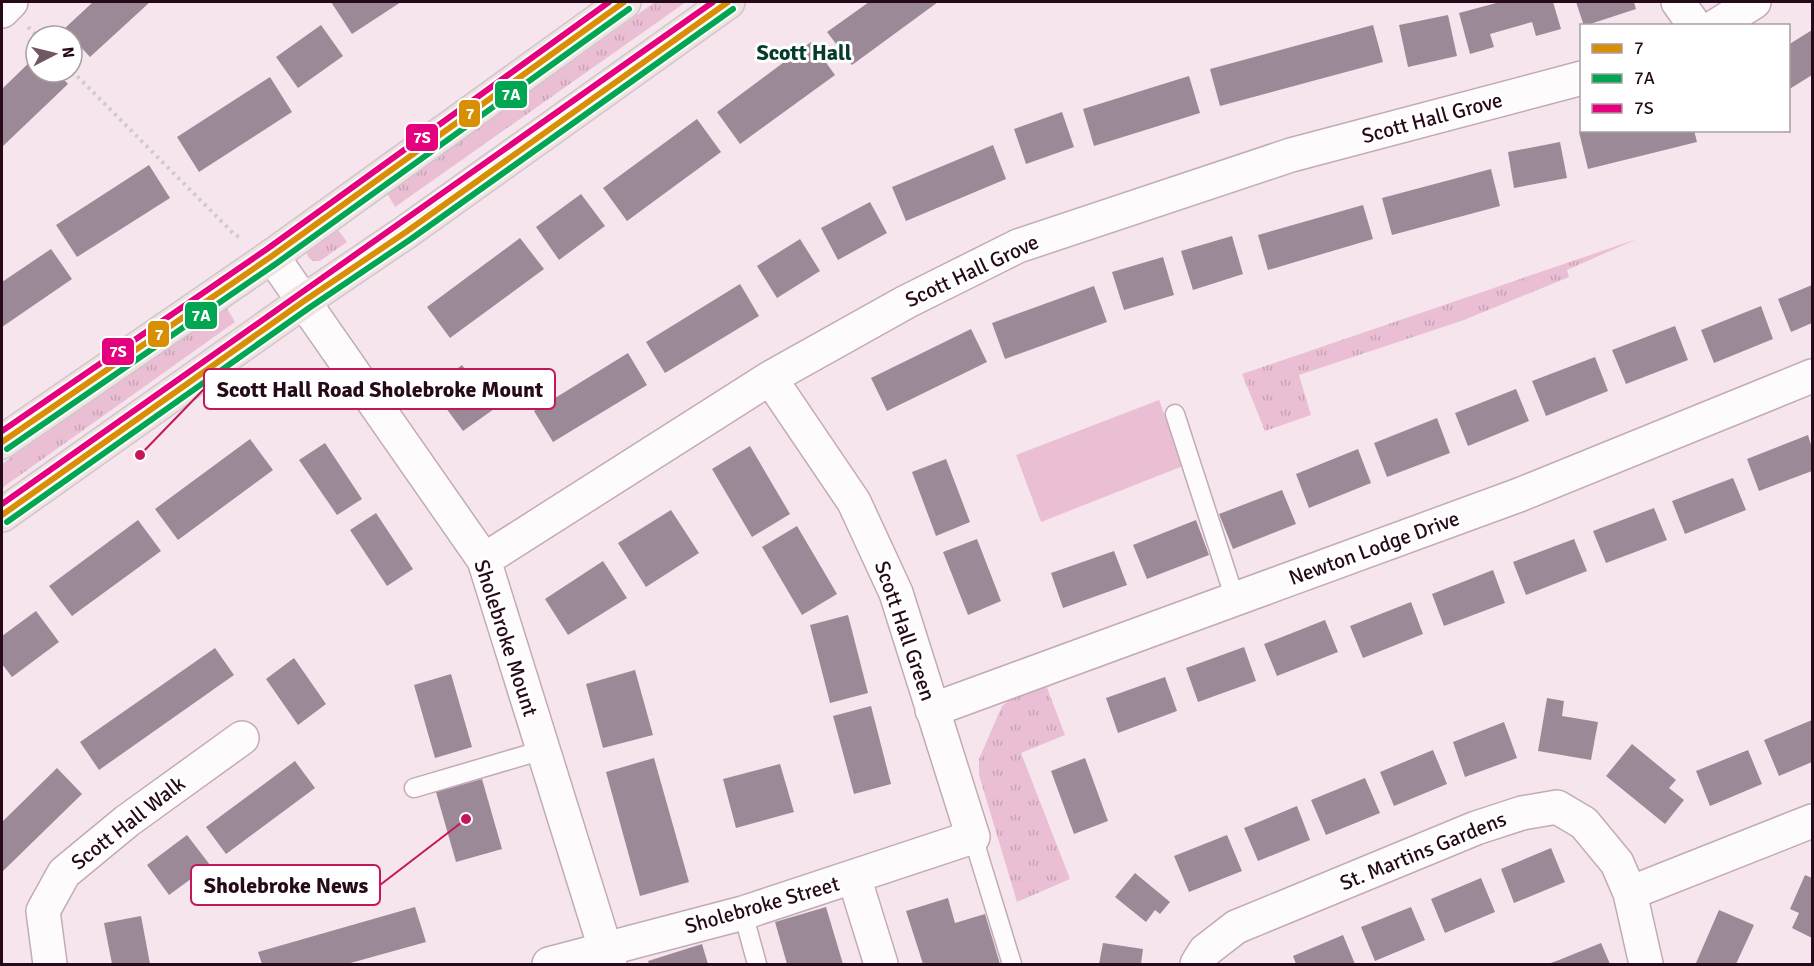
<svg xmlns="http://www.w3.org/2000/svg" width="1814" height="966" font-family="Signika,sans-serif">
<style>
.grass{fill:url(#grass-tufts)}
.green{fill:#eabfd4}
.building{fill:#9b8997}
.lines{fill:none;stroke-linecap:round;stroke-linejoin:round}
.service-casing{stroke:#c2abb6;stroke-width:21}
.minor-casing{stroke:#c2abb6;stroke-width:36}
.trunk-casing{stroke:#d1c4cb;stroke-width:36}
.path{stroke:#d2cace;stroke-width:4;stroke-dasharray:3 4.5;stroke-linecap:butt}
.service{stroke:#fefbfc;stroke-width:18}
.minor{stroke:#fefbfc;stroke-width:33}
.trunk{stroke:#ede4e1;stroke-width:33}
.bus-1-casing{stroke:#fff;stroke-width:10}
.bus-2-casing{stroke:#fff;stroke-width:10}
.bus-3-casing{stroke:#fff;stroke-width:10}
.bus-1{stroke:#d88f04;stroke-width:6}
.bus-2{stroke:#00a651;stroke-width:6}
.bus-3{stroke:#e5007d;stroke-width:6}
.labels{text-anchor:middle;stroke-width:6;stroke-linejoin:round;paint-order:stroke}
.street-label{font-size:21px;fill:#270a1a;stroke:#fff}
.neighbourhood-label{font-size:22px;font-weight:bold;fill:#063b2c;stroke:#fff}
.leader{fill:none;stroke:#c2185b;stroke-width:2}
.callout-dot{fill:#c2185b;stroke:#fff;stroke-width:2}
.callout{fill:#fff;stroke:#c2185b;stroke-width:2}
.callout-label{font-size:22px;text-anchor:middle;font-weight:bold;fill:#270a1a}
.line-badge{stroke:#fff;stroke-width:2}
.badge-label{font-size:16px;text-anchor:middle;font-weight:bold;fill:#fff}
</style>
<defs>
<pattern id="grass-tufts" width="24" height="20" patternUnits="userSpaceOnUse" patternTransform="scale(1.5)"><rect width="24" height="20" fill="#eabfd4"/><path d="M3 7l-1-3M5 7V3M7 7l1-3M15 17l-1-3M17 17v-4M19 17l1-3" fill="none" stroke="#c9a3b5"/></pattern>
</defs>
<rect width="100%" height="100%" fill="#f7e5ed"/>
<path class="grass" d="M655,2H686L395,207L387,193Z
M336,227L347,242L320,261H313L309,258L306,252L310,246Z
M1637,239L1567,270L1569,277L1464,320L1299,375L1311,415L1265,431L1242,374Z
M226,307L235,322L2,488V464Z
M1046,685L1065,735L1021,753L1070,879L1017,902L979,775V759L1002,706L1012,698Z"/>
<path class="green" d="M1159,400L1183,466L1041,522L1016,455Z"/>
<path class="building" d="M93,2H150L90,57L64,29Z
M331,2H401L352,34Z
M869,2H938L852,65L827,32Z
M1500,2H1553L1561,29L1536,36L1532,22L1490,34L1494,47L1470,54L1459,13Z
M1576,2H1634L1636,9L1584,26Z
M1448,15L1457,56L1408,67L1399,25Z
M321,25L343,56L298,88L276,57Z
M1373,25L1383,62L1220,106L1210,69Z
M1812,30V75L1788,90V45Z
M811,42L835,75L740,144L717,112Z
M36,56V72H57L68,84L2,147V89Z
M1189,76L1200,113L1094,146L1083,109Z
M270,77L292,112L199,172L177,137Z
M1062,112L1074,147L1026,164L1014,129Z
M697,119L721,152L627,221L603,188Z
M1587,130H1694L1697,142L1588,169L1579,132Z
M1560,142L1567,178L1514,188L1508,152Z
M993,145L1006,179L906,221L892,187Z
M149,165L170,198L77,257L56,225Z
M1491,169L1500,206L1392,235L1382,198Z
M581,194L605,226L559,260L536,227Z
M870,202L887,233L838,260L821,228Z
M1363,205L1373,239L1268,270L1258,235Z
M1232,236L1243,274L1193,290L1181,251Z
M520,238L544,269L450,338L427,307Z
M800,239L820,271L777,298L757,266Z
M51,249L72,279L2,327V282Z
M1163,257L1174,295L1124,310L1112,272Z
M740,284L759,316L665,373L646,342Z
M1812,285V323L1791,332L1778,299Z
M1094,286L1107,322L1005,359L992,323Z
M1761,306L1773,339L1714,363L1701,330Z
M1675,326L1688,360L1626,384L1612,350Z
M971,329L987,362L887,411L871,378Z
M628,353L647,385L553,442L534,411Z
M1595,357L1608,391L1546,416L1532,381Z
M462,365L494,409L463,431L431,388Z
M1516,389L1529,421L1468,446L1455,413Z
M1437,418L1450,453L1387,477L1374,443Z
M1808,435L1812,448V471L1759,491L1747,459Z
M250,439L273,470L178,540L155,509Z
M325,443L362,499L337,515L299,460Z
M750,446L790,514L752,537L712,469Z
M1358,449L1371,483L1309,508L1296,474Z
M946,459L970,522L936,536L912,472Z
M1733,478L1746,510L1685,534L1672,501Z
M1282,490L1296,524L1233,549L1219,514Z
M1654,508L1667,540L1606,563L1593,531Z
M671,510L699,553L646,587L618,543Z
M376,513L413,569L387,586L350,530Z
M138,520L161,551L72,616L49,586Z
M1196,520L1209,555L1147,579L1133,545Z
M797,526L837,594L802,615L762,547Z
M977,539L1001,601L968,615L943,552Z
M1574,539L1587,571L1526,595L1513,562Z
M1114,551L1127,585L1063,608L1051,573Z
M603,561L627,598L568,635L545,599Z
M1493,570L1505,603L1444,626L1432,594Z
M1411,602L1423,634L1363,658L1350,626Z
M36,611L59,642L12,677L2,664V636Z
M848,615L868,693L830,703L810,625Z
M1325,620L1338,652L1277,676L1264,644Z
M1244,647L1256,681L1198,702L1186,668Z
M215,648L234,675L99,770L80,742Z
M294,658L326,704L298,725L266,679Z
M635,670L653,735L603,748L586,684Z
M451,674L472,747L435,758L414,685Z
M1165,677L1177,711L1118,733L1106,698Z
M1547,698L1564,701L1562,716L1598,722L1591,760L1538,751Z
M871,706L891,784L854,794L833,716Z
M1812,720V762L1779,776L1764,740Z
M1504,722L1517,758L1465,777L1453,742Z
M1632,744L1676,780L1669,788L1684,800L1665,824L1606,776Z
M1433,750L1447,784L1394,806L1380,772Z
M1748,750L1762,784L1710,806L1696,771Z
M654,758L689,882L640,896L606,772Z
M1085,758L1108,821L1074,834L1051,771Z
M295,761L315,788L226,854L206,827Z
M780,764L794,812L736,828L723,779Z
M57,768L82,794L2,872V822Z
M1365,778L1380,813L1326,835L1311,800Z
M482,779L502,849L456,862L436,792Z
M1297,806L1310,840L1258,861L1244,828Z
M187,835L210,865L169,895L147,865Z
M1227,835L1242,871L1189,892L1174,856Z
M1551,848L1565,882L1514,903L1501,869Z
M1135,873L1170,902L1160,914L1155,910L1146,922L1115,897Z
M1805,875L1812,878V938L1792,928L1799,913L1790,909Z
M1481,878L1495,912L1445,933L1431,899Z
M948,898L955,923L985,914L1000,964H923L906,911Z
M415,907L426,942L347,964H262L258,952Z
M826,907L843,964H787L775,922Z
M1411,907L1425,940L1375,961L1361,927Z
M1719,910L1754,925L1736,964H1701L1696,963Z
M141,916L150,964H112L104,923Z
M1343,935L1355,964H1296L1293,956Z
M1103,943L1143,949L1141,964H1099Z
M1601,943L1610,964H1548L1559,960Z
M702,944L708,964H649L648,961Z"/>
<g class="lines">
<g class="service-casing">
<path id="service" d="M1175,414L1235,599
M414,788L543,750
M973,837L1012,964
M743,913L757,964"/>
</g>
<g class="minor-casing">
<path id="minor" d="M1678,2L1695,26
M2,11L11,2
M1716,26L1754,2
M272,256L484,560L610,964
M484,560L770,378L906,302L1018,246L1291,155L1582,78
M932,710L1519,495L1812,376
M854,877L881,964
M1630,893L1812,821
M50,964L43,911L64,873L127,821L242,738
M549,964L743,913L973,837L896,593L854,502L770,378
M1197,964L1205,951L1236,927L1476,828L1522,813L1557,807L1584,823L1617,863L1630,893L1646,964"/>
</g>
<g class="trunk-casing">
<path id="trunk" d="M2,442L272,256L624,2
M2,515L304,301L406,232L728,2"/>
</g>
<path class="path" d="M28,27L37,36
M72,71L234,234L242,239"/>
<use href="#service" class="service"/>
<use href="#minor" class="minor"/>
<use href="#trunk" class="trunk"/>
<g class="bus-1-casing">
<path id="bus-1" d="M2,442L272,256L624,2
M2,515L304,301L406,232L728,2"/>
</g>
<g class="bus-2-casing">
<path id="bus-2" d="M7,449L277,263L629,9
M7,522L309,308L411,239L733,9"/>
</g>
<g class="bus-3-casing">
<path id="bus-3" d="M2,431L267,249L609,2
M2,504C239,336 477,170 713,2"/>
</g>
<use href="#bus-1" class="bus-1"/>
<use href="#bus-2" class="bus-2"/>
<use href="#bus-3" class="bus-3"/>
</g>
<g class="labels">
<g class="street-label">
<text transform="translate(1432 118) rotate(-15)" y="7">Scott Hall Grove</text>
<text transform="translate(972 271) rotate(-25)" y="7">Scott Hall Grove</text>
<text transform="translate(1374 548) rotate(-20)" y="7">Newton Lodge Drive</text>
<text transform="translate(905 631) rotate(71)" y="7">Scott Hall Green</text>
<text transform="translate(506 638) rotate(72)" y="7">Sholebroke Mount</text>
<text transform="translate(128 823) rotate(-38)" y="7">Scott Hall Walk</text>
<text transform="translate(1423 851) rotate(-22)" y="7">St. Martins Gardens</text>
<text transform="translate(762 905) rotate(-16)" y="7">Sholebroke Street</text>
</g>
<g class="neighbourhood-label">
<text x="804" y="60">Scott Hall</text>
</g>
</g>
<path class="leader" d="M140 455L204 389M466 819L380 885"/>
<g class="callout-dot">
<circle cx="140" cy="455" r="6"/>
<circle cx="466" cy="819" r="6"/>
</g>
<g class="callout">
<rect x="204" y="369" width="351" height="40" rx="6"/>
<rect x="191" y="865" width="189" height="40" rx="6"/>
</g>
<g class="callout-label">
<text x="380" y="397">Scott Hall Road Sholebroke Mount</text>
<text x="286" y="893">Sholebroke News</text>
</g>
<g class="line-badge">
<rect x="494" y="80" width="34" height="29" rx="6" fill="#00a651"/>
<rect x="458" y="99" width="23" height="29" rx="6" fill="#d88f04"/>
<rect x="405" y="123" width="34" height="29" rx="6" fill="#e5007d"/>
<rect x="184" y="301" width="34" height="29" rx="6" fill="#00a651"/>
<rect x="147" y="320" width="23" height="28" rx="6" fill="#d88f04"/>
<rect x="101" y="337" width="34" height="29" rx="6" fill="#e5007d"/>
</g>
<g class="badge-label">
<text x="511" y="100">7A</text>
<text x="470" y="119">7</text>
<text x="422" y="143">7S</text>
<text x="201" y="321">7A</text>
<text x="159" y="340">7</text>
<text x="118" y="357">7S</text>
</g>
<rect width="1814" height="966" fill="none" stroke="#270a1a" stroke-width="6"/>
<rect x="1580" y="24" width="210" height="108" fill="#ffffff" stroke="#a99da3" stroke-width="1.5"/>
<rect x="1592" y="44" width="30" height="9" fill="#d88f04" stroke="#a99da3" stroke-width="1.5"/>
<text x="1634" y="54" font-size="18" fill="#270a1a">7</text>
<rect x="1592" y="74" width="30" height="9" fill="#00a651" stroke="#a99da3" stroke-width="1.5"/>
<text x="1634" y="84" font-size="18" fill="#270a1a">7A</text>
<rect x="1592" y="104" width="30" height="9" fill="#e5007d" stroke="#a99da3" stroke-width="1.5"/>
<text x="1634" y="114" font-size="18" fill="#270a1a">7S</text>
<g transform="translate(54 54) rotate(83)"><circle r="28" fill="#ffffff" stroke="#a99da3" stroke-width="1.5"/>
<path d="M0-4.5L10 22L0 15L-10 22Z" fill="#705764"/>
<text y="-9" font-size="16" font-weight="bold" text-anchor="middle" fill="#270a1a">N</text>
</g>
</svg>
